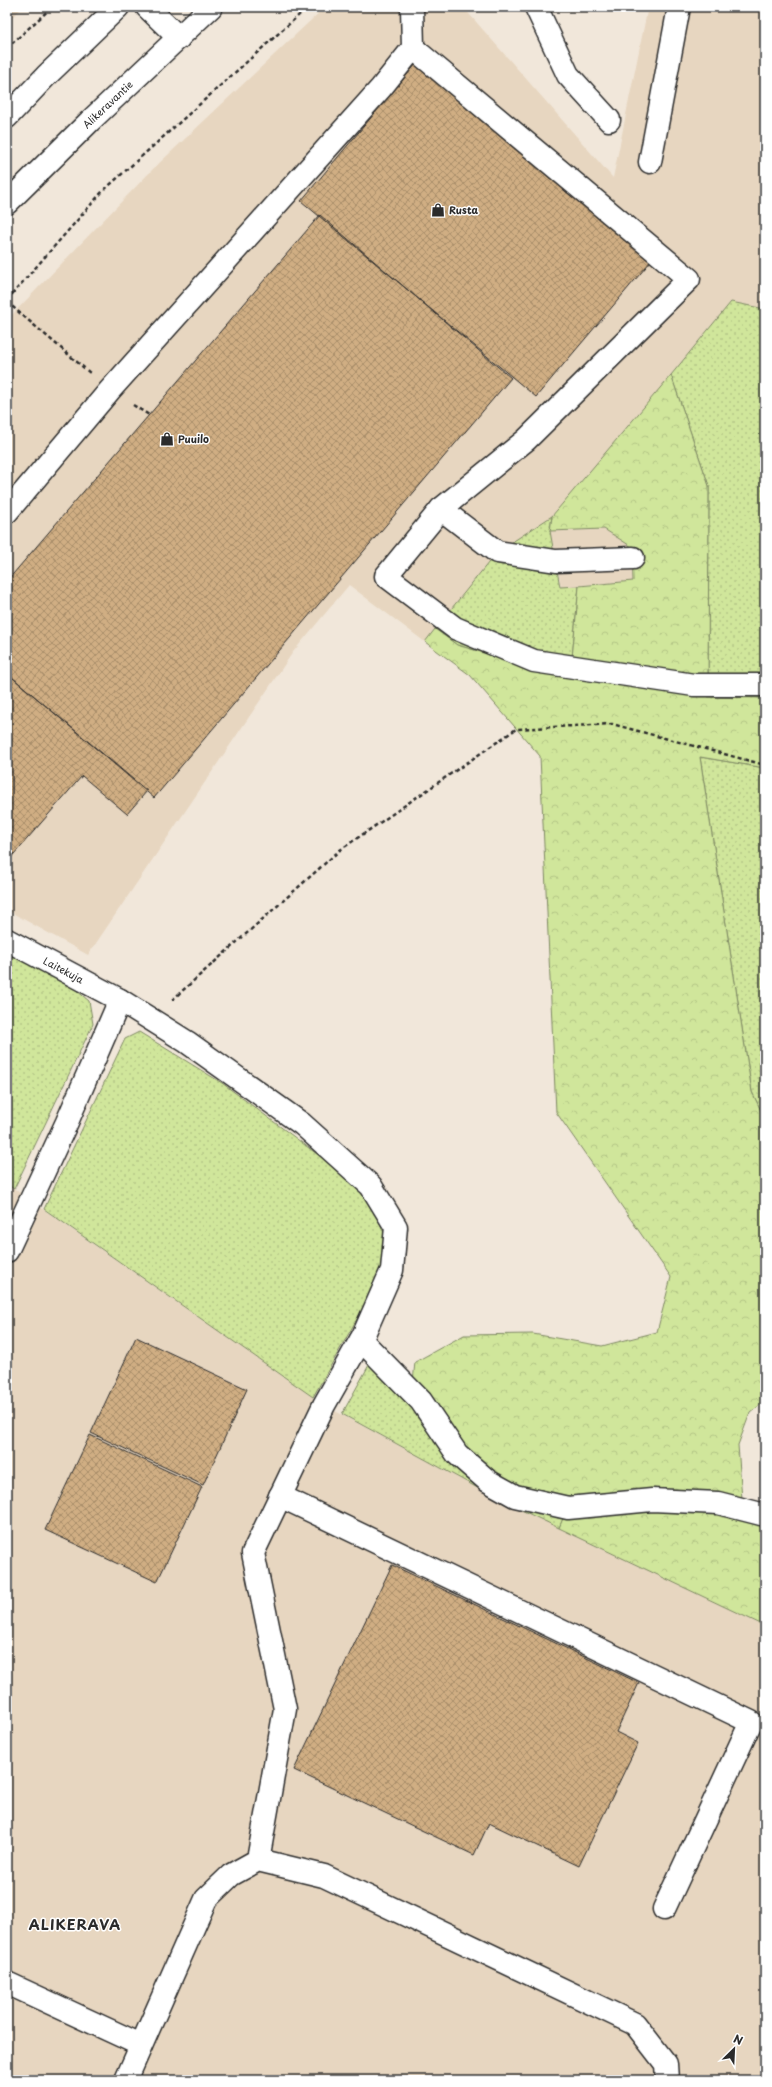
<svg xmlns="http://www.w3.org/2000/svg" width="772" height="2087" font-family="'Playpen Sans',sans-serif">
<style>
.built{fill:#e7d6c0}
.grass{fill:url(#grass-dots);stroke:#7e8863}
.forest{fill:url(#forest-crowns);stroke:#7e8863}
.building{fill:url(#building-cross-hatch);stroke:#2b2b2b}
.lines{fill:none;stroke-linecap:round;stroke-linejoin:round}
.minor-casing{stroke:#2b2b2b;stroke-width:25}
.path{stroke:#2b2b2b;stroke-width:2.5;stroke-dasharray:4 3;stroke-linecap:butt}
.minor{stroke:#fff;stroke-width:22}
.labels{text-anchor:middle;stroke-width:3;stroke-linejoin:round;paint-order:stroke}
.street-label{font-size:10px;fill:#2b2b2b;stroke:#fff}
.poi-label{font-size:10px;font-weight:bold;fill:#2b2b2b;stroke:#fff;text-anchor:start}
.district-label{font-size:14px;font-weight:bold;letter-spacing:1px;fill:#2b2b2b;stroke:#fff}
</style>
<defs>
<pattern id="grass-dots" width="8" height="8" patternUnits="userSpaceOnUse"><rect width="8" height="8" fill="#d0e69b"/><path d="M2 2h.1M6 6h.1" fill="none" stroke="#b3c586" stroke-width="1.8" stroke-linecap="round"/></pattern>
<pattern id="forest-crowns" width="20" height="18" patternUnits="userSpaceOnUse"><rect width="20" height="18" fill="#d0e69b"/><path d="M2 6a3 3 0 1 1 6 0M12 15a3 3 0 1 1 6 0" fill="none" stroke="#b3c586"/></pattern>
<pattern id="building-cross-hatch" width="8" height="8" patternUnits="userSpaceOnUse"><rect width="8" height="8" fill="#d0ae83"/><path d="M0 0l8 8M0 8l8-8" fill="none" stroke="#a98e6b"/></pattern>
</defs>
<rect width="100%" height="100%" fill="#f1e7da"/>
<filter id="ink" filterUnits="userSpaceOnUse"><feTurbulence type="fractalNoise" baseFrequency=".025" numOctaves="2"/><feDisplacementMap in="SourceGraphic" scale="8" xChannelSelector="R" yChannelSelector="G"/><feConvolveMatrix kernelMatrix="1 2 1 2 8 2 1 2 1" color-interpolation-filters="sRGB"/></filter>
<g filter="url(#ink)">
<path class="built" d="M7,7H23L7,22Z
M325,7H463L613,178L648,7H765V309L731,302L619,439L552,516L497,552L425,642L349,585L293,652L88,955L7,910V320L153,169Z
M604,529L632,547L633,581L561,587L550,531Z
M7,1184L324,1405L496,1498L765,1626V2080H7Z"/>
<path class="grass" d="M731,302L765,309V698H708L709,486L671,375Z
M552,516L550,531L560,587L579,586L570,678L457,645L435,629L497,552Z
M700,757L765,768V1119L752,1092Z
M7,952L69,984L89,1001L93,1024L14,1189L7,1184Z
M139,1032L222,1083L337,1169L372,1203L384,1233L381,1268L371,1294L313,1397L44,1209L125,1039Z
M375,1354L568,1508L559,1528L496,1498L342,1414Z"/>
<path class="forest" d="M671,375L709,486L708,697L765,698V768L700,757L752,1092L765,1119V1401L750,1413L738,1445L743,1513L765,1520V1626L559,1528L566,1511L520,1491L469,1456L413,1382L415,1362L464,1335L533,1334L602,1346L657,1332L671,1277L556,1112L540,756L470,675L425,642L435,629L457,645L570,678L579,586L633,581L632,547L604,529L550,531L552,516Z"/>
<path class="building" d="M416,64L651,261L536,397L301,201Z
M320,215L511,378L154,798L7,673V581Z
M7,673L147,791L127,814L82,776L7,862Z
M136,1337L247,1389L203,1485L91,1433Z
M90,1435L202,1487L157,1582L45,1530Z
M392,1565L639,1683L616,1732L638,1743L579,1866L489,1823L474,1855L294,1770Z"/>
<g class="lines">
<g class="minor-casing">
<g id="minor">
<path d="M147,7L179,38"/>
<path d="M536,7L568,75L609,120"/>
<path d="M413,48L689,279L526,440L441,509L386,576L455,628L534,661L694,685H765"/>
<path d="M7,117L46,76L118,7"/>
<path d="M650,162L679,7"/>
<path id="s1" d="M7,203L90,121L211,7"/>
<path d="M441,509L497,552L556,561L633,558"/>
<path d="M7,512L110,390L381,88L413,48L412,7"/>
<path id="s2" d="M7,940L120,1000L187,1042L302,1124L371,1186L396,1227L392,1270L363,1336L324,1405L253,1553L285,1709L258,1860"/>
<path d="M7,1251L67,1122L120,1000"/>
<path d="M361,1340L421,1401L457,1454L488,1481L515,1496L568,1508L652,1500L718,1503L765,1515"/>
<path d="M280,1496L751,1722L664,1909"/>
<path d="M7,1983L141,2045"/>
<path d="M126,2080L206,1899L231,1875L258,1860L324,1876L635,2024L666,2064L667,2080"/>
</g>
</g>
<path class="path" d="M7,48L52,7
M7,300L103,191L308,7
M7,302L90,373
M133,405L149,415
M172,1000L340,850L516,729L612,724L765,765"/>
<use href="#minor" class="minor"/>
</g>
</g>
<defs>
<g id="shop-bare" transform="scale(1.08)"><path d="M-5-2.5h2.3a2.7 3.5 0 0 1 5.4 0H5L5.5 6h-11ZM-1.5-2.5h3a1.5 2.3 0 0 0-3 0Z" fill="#2b2b2b" stroke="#fff" stroke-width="2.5" paint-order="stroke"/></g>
</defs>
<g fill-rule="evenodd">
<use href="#shop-bare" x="438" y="210"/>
<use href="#shop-bare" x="167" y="439"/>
</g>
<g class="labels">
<g class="street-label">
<text dy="4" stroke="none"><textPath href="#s1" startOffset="141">Alikeravantie</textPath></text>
<text dy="4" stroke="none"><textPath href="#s2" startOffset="64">Laitekuja</textPath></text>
</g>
<g class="poi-label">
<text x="449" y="214">Rusta</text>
<text x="178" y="443">Puuilo</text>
</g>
<g class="district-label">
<text x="75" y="1930">ALIKERAVA</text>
</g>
</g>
<rect width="772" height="2087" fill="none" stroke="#fff" stroke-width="24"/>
<rect x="12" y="12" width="748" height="2063" fill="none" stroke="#2b2b2b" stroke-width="1.5" filter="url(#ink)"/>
<g transform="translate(734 2049) rotate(24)" stroke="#ffffff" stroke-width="3" paint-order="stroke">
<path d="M0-3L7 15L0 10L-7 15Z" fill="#2b2b2b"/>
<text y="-6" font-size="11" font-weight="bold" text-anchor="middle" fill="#2b2b2b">N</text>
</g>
</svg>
